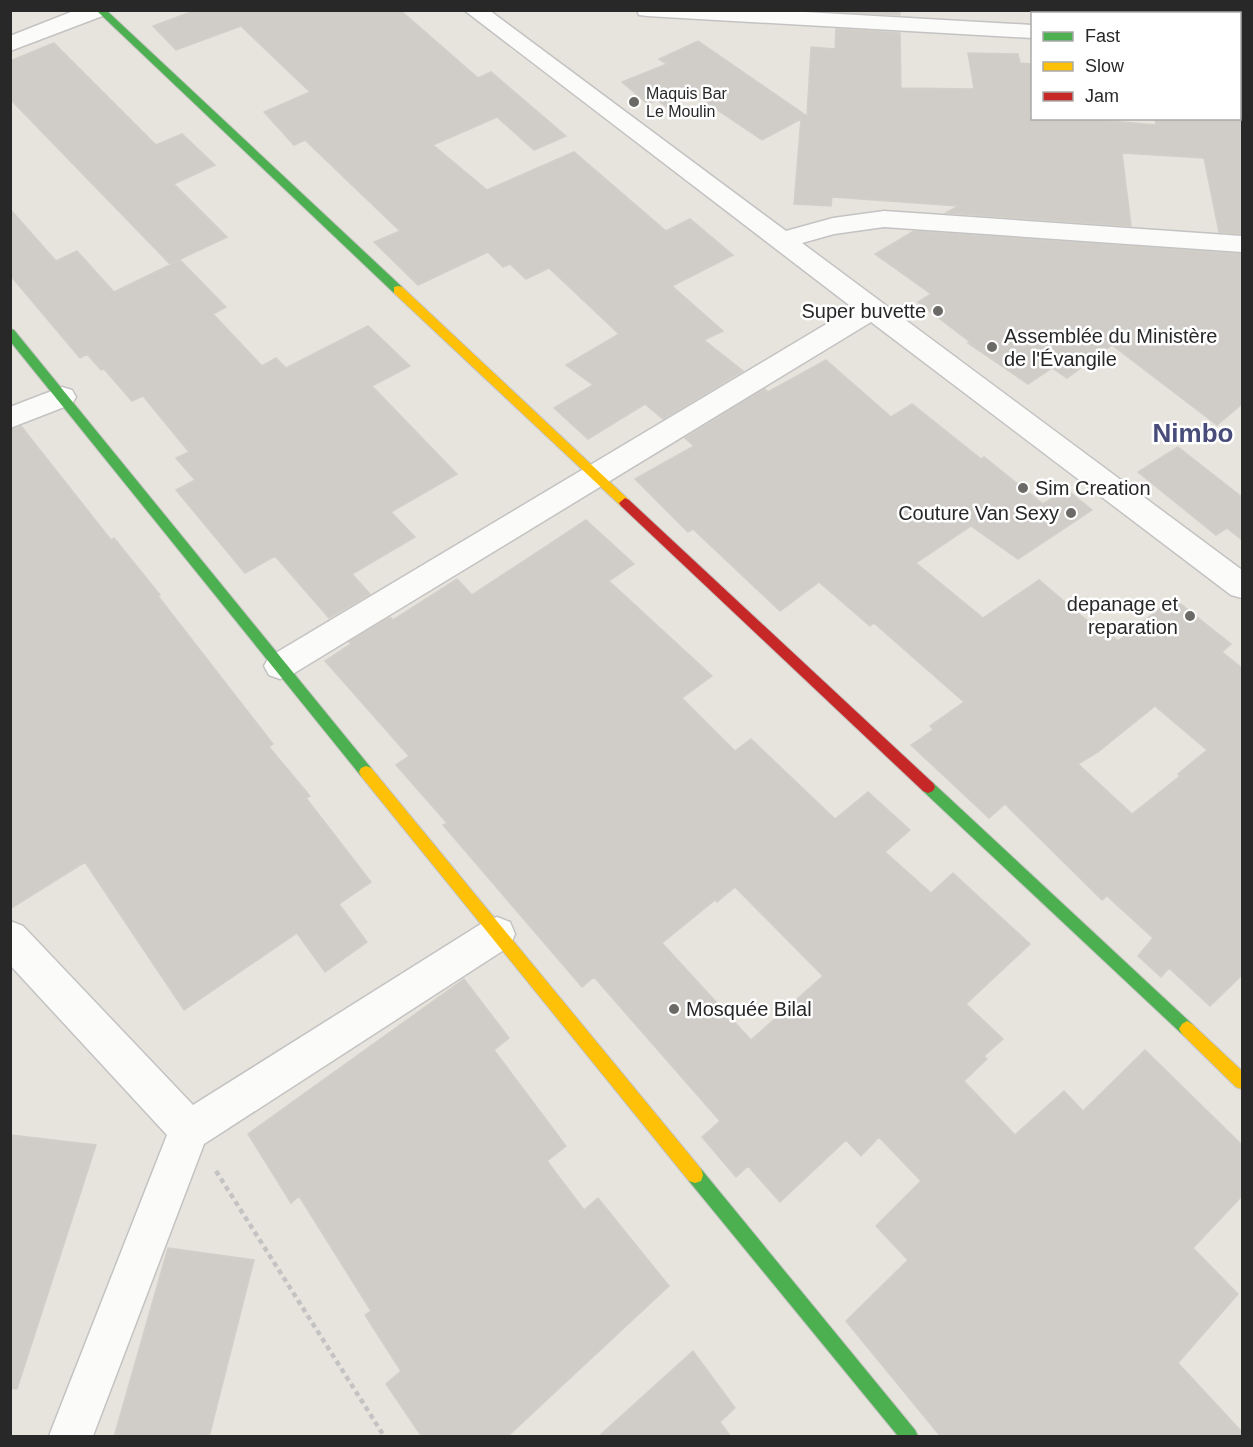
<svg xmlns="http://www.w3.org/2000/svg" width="1253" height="1447" font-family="Arial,sans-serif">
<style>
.building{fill:#d0cdc8;stroke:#d2cfc9;stroke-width:1.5;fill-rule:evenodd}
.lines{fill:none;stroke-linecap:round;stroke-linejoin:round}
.street-casing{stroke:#c4c3c3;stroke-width:3}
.fast-casing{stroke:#c4c3c3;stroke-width:2}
.slow-casing{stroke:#c4c3c3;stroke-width:2}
.jam-casing{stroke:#c4c3c3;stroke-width:2}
.path{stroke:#c4c3c3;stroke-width:4.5;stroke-dasharray:5 4;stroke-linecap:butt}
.street{fill:#fbfbfa;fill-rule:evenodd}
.fast{fill:#4caf50;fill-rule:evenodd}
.slow{fill:#ffc107;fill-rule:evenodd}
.jam{fill:#c62828;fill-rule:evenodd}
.poi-dot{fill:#6b6a67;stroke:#fff;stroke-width:2}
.labels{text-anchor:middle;stroke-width:5;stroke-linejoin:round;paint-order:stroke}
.far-poi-label{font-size:16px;fill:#282828;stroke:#fff;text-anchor:start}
.poi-label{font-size:20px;fill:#282828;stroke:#fff;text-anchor:end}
.district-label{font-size:26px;font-weight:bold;fill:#484c7a;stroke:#fff}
</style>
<rect width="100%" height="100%" fill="#e7e4dd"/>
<path class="building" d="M196,10H400L478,78L491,72L566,136L534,150L497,117L433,145L487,190L574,152L666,231L690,219L733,255L672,286L723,331L704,340L743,371L663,419L645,404L588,439L554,408L593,385L566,365L619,334L549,268L526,279L510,264L503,267L488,252L418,285L374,242L400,231L305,140L294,145L264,112L310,92L241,26L176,50L153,26Z
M837,10H900V15L837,12Z
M836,29L900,33L901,88L974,89L968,53L1018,54L1020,63L1032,64V118H1077L1156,125L1155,118H1242V234L1219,232L1204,158L1122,153L1131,226L946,213L958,206L832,197L831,206L794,204L801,119L762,140L692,93L667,107L657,100L648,104L622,82L667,64L659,59L698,41L807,116L811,47L835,49Z
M54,43L156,145L182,134L215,165L174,184L227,237L170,264L10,99V61Z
M10,209L56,261L77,251L114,292L180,260L226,307L213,314L262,366L276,358L286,368L368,326L410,366L372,386L457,474L391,512L415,537L352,574L370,594L329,618L275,556L245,573L176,490L195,480L176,458L189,452L143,396L132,401L104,369L101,370L87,354L80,358L10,275Z
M914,231L1242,254V404L1217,425L1112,345L1067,378L1052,368L1028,384L968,343L970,342L918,302L931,294L875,254Z
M826,360L891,417L912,404L981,459L984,457L1043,504L1066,489L1092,510L1018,559L971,526L916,563L983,618L1039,580L1091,624L1096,621L1118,641L1173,598L1231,644L1222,652L1242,668V975L1210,1006L1169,968L1161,977L1138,956L1153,938L1107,896L1102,900L1005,804L989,818L911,745L933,730L930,726L964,702L874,623L870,626L819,582L780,611L693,529L688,532L635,479L694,446L685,438L765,389L768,392ZM1155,706L1207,750L1178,774L1180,776L1132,814L1078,764L1098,752Z
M21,426L111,540L114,538L160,595L158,596L273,744L269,747L310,796L306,798L371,882L339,904L367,942L325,972L297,933L184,1010L85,862L10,909V430Z
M1178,447L1242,497V540L1227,528L1216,535L1138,472Z
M586,520L634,564L609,581L712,676L682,698L735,751L751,739L835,819L868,792L910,830L885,852L931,893L953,873L1030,944L966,1004L1003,1039L984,1056L987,1059L964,1081L1015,1135L1064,1091L1083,1111L1145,1050L1242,1145V1196L1193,1248L1238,1294L1178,1363L1242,1432V1437H941L846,1321L908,1260L876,1226L921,1181L879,1137L861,1156L846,1140L780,1202L748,1166L736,1177L702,1137L720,1121L594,977L582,987L443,825L447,823L396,765L409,756L325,661L351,644L349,642L390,617L393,620L457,579L472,595ZM735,887L823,976L751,1040L662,943L715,900L717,902Z
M464,979L509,1038L494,1050L566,1146L547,1161L584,1210L598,1198L669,1286L507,1437H422L386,1384L401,1371L365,1315L371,1311L299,1196L291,1203L248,1134Z
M10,1135L96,1145L17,1389L10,1388Z
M168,1248L254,1260L209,1437H114Z
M693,1351L735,1408L720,1422L731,1437H598Z"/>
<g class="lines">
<g class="street-casing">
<path id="street" d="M76,10H107L105,15L10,51V36Z
M464,10H489L786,231L833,218L884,211L1242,236V252L884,227L834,234L802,243L1242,570V598L1231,595L871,322L291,675L280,679L269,675L264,666L269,657L853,308Z
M637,10H770L1032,25V38L647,16L639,15Z
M1133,10H1155L1156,14H1134Z
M1240,36H1242V50H1240Z
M62,387L72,390L76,397L72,404L10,428V407Z
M497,917L510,922L515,934L510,946L204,1144L93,1436H49L167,1135L10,965V921L23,926L193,1105L484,922Z"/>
</g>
<g class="fast-casing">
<path id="fast" d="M96,10H106L402,287V293H394Z
M10,329L14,330L371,768L373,772L371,776L366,778L361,776L10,341Z
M928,781L933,783L1192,1024L1195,1029L1192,1034L1187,1037L1182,1034L923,791L921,787L923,783Z
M695,1167L701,1169L915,1430L918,1436H898L689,1181L687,1175L689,1169Z"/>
</g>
<g class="slow-casing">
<path id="slow" d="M398,286L402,287L629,500L631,503L629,506H621L394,293V287Z
M366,766L371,768L701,1169L703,1175L701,1181L695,1183L689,1181L361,776L359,772L361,768Z
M1187,1021L1192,1024L1242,1071V1089L1236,1087L1182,1034L1179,1029L1182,1024Z"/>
</g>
<g class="jam-casing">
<path id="jam" d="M625,498L629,500L933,783L935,787L933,791L928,793L923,791L621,506L619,503Z"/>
</g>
<path class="path" d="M216,1171L384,1436"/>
<use href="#street" class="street"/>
<use href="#fast" class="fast"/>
<use href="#slow" class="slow"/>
<use href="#jam" class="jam"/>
</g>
<g class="poi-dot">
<circle cx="634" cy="102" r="6"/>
<circle cx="938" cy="311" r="6"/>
<circle cx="992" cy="347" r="6"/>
<circle cx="1023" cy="488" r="6"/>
<circle cx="1071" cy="513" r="6"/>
<circle cx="1190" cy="616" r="6"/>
<circle cx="674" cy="1009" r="6"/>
</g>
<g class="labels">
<g class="far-poi-label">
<text x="646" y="99">Maquis Bar<tspan x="646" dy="18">Le Moulin</tspan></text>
</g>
<g class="poi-label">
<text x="926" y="318">Super buvette</text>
<text x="1004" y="343" text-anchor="start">Assemblée du Ministère<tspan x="1004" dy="23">de l'Évangile</tspan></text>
<text x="1035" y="495" text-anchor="start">Sim Creation</text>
<text x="1059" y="520">Couture Van Sexy</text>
<text x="1178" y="611">depanage et<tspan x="1178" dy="23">reparation</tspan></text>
<text x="686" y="1016" text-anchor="start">Mosquée Bilal</text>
</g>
<g class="district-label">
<text x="1193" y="442">Nimbo</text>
</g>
</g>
<rect width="1253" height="1447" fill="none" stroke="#282828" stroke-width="24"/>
<rect x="1031" y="12" width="210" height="108" fill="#ffffff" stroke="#a9a9a9" stroke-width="1.5"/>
<rect x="1043" y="32" width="30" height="9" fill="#4caf50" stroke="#a9a9a9" stroke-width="1.5"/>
<text x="1085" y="42" font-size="18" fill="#282828">Fast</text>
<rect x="1043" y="62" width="30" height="9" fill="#ffc107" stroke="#a9a9a9" stroke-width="1.5"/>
<text x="1085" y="72" font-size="18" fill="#282828">Slow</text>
<rect x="1043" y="92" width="30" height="9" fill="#c62828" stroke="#a9a9a9" stroke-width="1.5"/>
<text x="1085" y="102" font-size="18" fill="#282828">Jam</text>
</svg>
